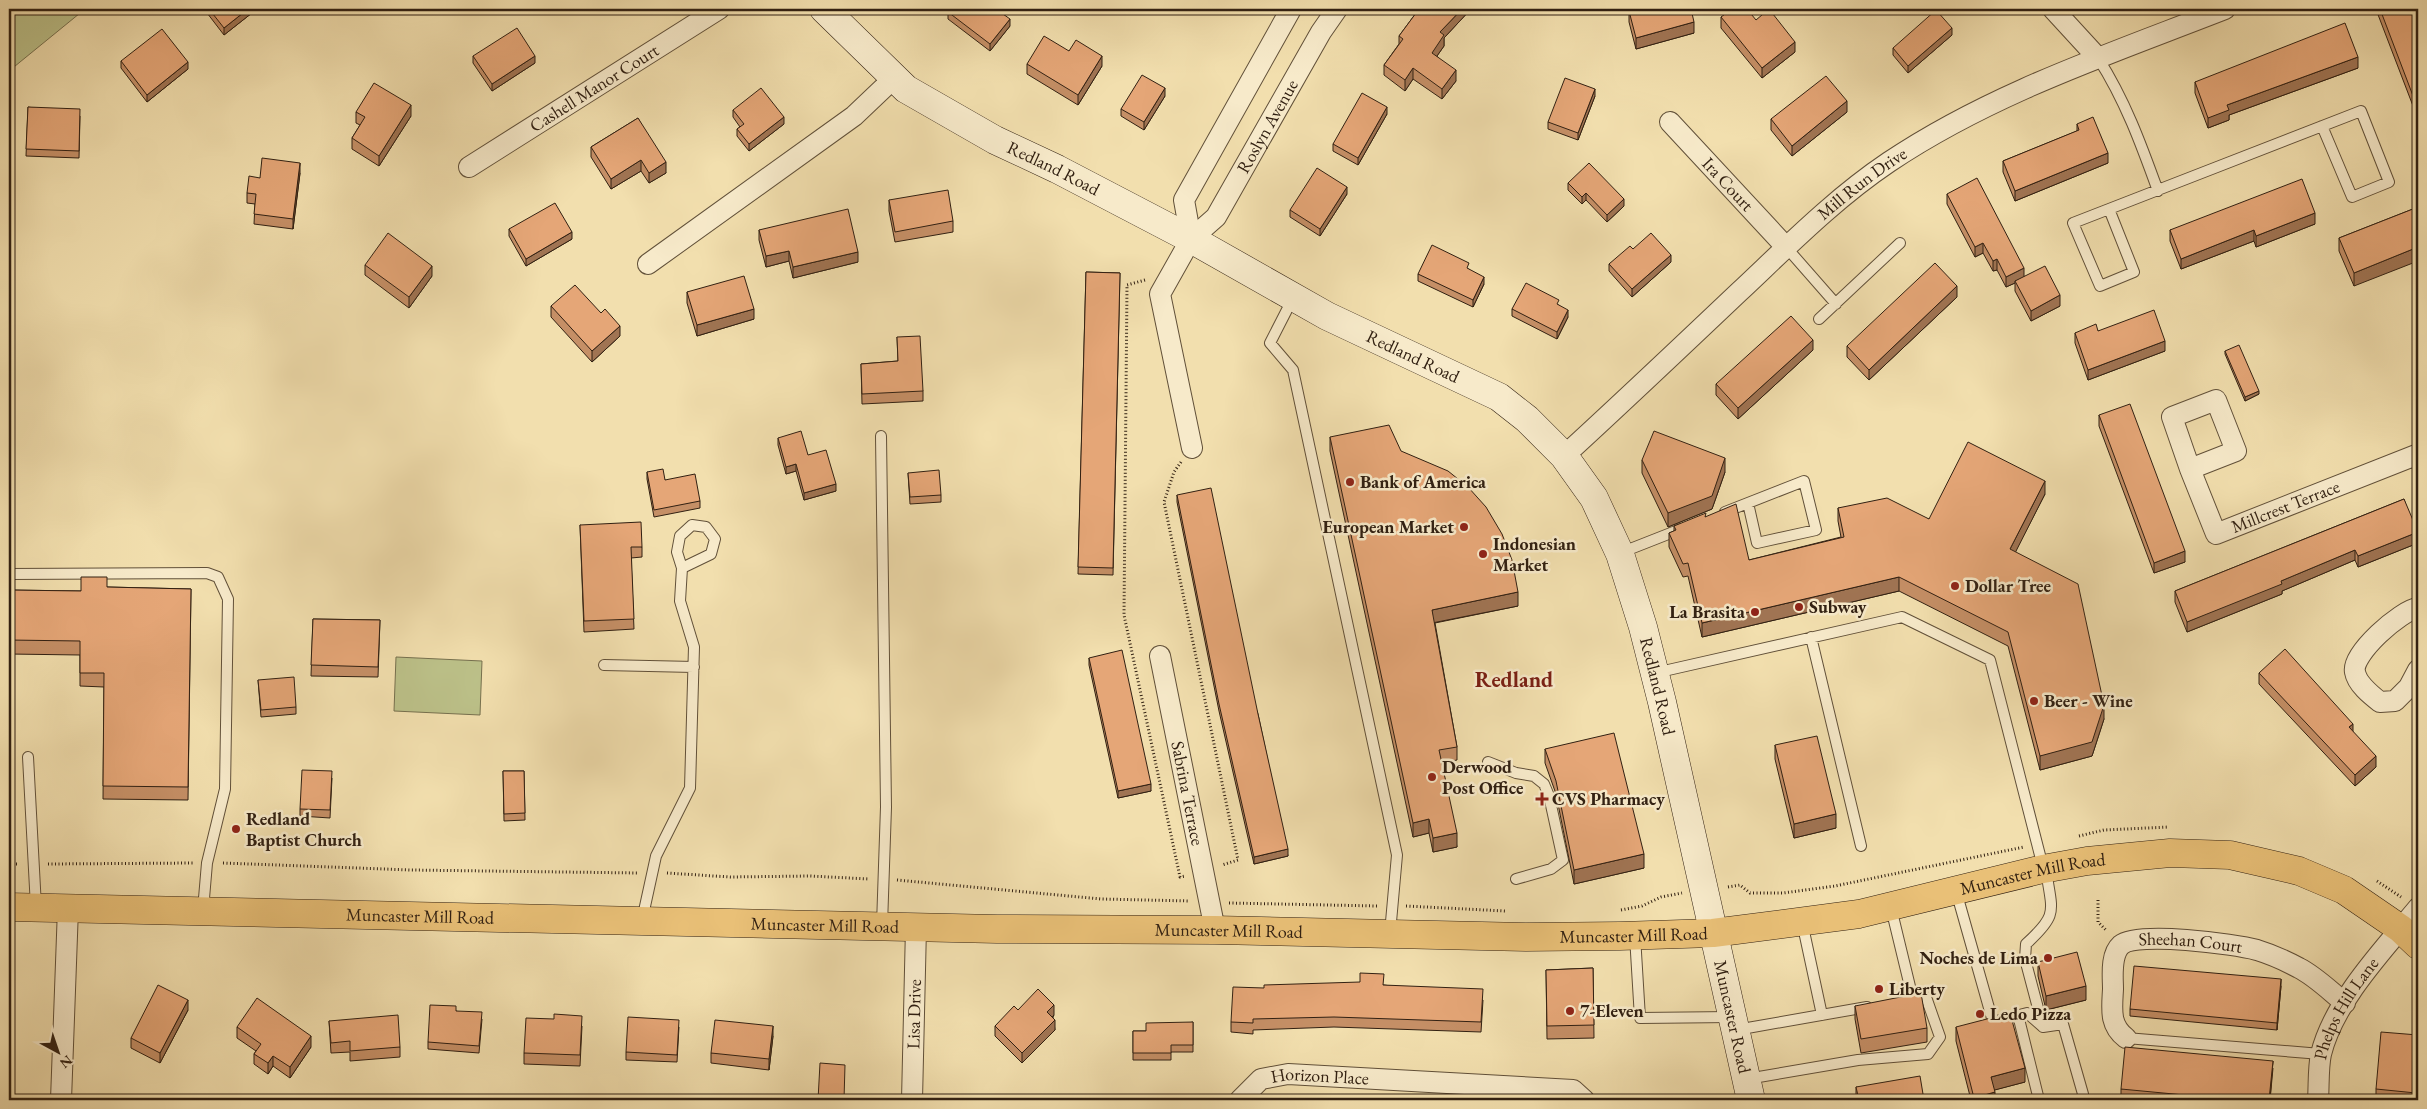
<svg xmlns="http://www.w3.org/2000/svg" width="2427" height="1109" font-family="'EB Garamond',serif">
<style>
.green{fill:#bcc189;stroke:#76704e}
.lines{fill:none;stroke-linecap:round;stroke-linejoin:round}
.lane-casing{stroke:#615039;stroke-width:12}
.street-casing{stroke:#615039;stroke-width:22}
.secondary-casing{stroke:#312012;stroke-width:29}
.primary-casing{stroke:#312012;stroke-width:29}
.path{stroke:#312012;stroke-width:3;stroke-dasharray:1 2.5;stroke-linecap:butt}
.lane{stroke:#f7eaca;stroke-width:10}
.street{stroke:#f7eaca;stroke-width:20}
.secondary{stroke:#f7eaca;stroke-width:28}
.primary{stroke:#e9c077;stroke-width:28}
.wall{fill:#c58f66;stroke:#312012}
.shaded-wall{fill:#a07453;stroke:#312012}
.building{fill:#e5a677;stroke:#312012}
.poi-dot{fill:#8f2418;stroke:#f7eaca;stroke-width:2}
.labels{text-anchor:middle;stroke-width:5;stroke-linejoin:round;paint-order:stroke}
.street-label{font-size:18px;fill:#312012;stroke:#f7eaca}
.poi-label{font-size:18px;font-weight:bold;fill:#312012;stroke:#f7eaca;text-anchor:start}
.district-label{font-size:22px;font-weight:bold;fill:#7a1f14;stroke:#f7eaca}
</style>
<rect width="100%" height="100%" fill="#f2dfae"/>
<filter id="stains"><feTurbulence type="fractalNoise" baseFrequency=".004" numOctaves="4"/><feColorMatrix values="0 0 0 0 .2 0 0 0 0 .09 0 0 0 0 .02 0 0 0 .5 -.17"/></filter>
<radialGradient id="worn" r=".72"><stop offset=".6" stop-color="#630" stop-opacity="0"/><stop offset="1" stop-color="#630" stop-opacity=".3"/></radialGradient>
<path class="green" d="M9,9H85L9,71Z
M396,657L482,661L480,715L394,711Z"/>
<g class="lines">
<g class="lane-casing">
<path id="lane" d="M2098,58C2125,100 2141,144 2158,191
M2109,209L2134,272L2100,286L2073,223C2169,186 2265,148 2361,111L2389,182L2352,197L2322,126
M1786,247L1836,304
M1293,298L1270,343L1293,370L1397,855L1390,933
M1819,319L1900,243
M881,436L886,807L882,925
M1725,512L1804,481L1816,530L1757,543L1748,503
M1620,553L1681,529
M9,574L207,573L218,577L228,599L225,789L207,863L203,910
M1811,637L1861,846
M604,665L694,667
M1655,673L1902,617L1990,660L2043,867
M28,757L36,907
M1488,762L1516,773L1534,776L1544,784L1549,796L1563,860L1551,869L1516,879
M2046,870C2052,912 2059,914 2026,944L2025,959L2043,1027L2063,1024L2083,1094
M1956,891L1993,1022L2027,1013L2043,1027
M1891,908L1913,999
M642,920L656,856L690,788L694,647L680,601L682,568L677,552L680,536L692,525L706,527L715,539L711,554L682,568
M1802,922L1822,1015
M1635,936L1640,1018L1731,1017
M2018,1015L2039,1100
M1736,1030L1867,1007
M2126,1038L2321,1054
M1747,1079L1858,1060L1928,1054L1940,1037L1926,997L1909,1000"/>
</g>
<g class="street-casing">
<g id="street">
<path d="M2053,9L2098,58"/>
<path id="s1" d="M1670,122L1786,247"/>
<path id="s2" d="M469,167L719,9"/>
<path d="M1191,239L1184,200L1291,9"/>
<path d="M648,264L854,116L894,78"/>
<path id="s3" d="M1192,448L1160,294L1191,239L1216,217L1321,32L1337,9"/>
<path id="s4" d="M1564,456C1623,402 1681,347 1739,292C1787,247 1834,199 1889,162C1992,93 2110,54 2225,9"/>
<path id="s5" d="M2190,469L2236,451L2216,400L2172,417L2190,469L2216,534L2416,455L2418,460"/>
<path d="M2418,608C2401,610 2351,654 2355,672C2357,684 2371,695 2380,702L2395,701L2409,687L2418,670"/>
<path id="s6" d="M1160,656L1215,930"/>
<path id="s7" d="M2126,1038C2109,1025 2112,1009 2113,989C2113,977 2110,955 2121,945C2137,931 2234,944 2257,950C2270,954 2286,961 2299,968C2315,976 2330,991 2345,1003"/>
<path d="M61,1100L68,908"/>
<path id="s8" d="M912,1100L916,927"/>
<path id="s9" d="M1240,1100L1261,1079L1288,1074L1573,1090L1584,1100"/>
<path id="s10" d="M2318,1100C2319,1086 2318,1068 2321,1054C2334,1001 2384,949 2418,908"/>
</g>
</g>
<g class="secondary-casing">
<g id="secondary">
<path id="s11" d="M824,9L906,89L995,140L1057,169L1191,239L1327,316L1499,397L1527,419L1564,456L1594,498L1620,554L1643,627L1662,702L1751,1100"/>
</g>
</g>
<g class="primary-casing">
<g id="primary">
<path id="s12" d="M9,907L997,929L1215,930L1526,937L1620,936L1713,933L1859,914L2043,869L2087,861L2170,853L2230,855L2299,871L2344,890L2401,929L2418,945"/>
</g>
</g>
<path class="path" d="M1145,280L1127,285L1124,615L1180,877L1185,876
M1181,462L1174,472L1164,502L1238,860L1222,865
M2079,836L2104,830L2169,827
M223,863L411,870L639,873
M9,864H19
M48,864L194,863
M667,873L730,877L810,876L869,879
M897,880L1101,899L1190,901
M2377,881L2401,897
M1728,887L1740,885L1750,893H1783L1835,886L2024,847
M2098,900V922L2107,931
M1229,903L1377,906
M1406,906L1505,911
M1621,910L1642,906L1661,897L1682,893"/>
<use href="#lane" class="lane"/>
<use href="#street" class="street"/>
<use href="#secondary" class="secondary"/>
<use href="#primary" class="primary"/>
</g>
<path class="wall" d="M204,9H257L224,35Z
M1419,9H1471L1444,38V46L1437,56L1456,81L1442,99L1413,79L1405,91L1384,75V65L1399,44V36Z
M2377,9H2415L2418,17V119L2377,12Z
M1629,11L1694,33L1636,49L1629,22Z
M948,12L1010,26L990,51L948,19Z
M1721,17L1756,20L1795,52L1762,78L1721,28Z
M1952,35L1908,73L1893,55V48Z
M1069,51L1102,66L1078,105L1027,74V64Z
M473,56L535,63L492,91L473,63Z
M121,61L188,69L147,102L121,68Z
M2358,68L2229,115V120L2208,128L2195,93V82Z
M1165,96L1144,130L1121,116V109Z
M1595,96L1578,140L1548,129V122Z
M28,107L80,116L79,158L26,156Z
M733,110L784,124L749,151L737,136V129L740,127L733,117Z
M356,112L411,116L379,166L352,149V138L360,125L356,123Z
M1847,112L1792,156L1771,130V119Z
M1387,114L1358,165L1333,151V144Z
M638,118L666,173L649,183L641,171L611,189L591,157V147Z
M2077,124L2108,163L2015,201L2003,172V161L2077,131Z
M300,173L293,229L254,224L255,204L247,203V193L260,178Z
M1568,183L1624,206L1607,222L1586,200L1582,204L1568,190Z
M1347,194L1320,236L1290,217V210Z
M1947,194L2024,276L2060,306L2031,321L2015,291V283L2006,287L1997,270L1993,271L1983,253L1975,257L1947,204Z
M889,200L953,221V232L895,242L889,211Z
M2418,207L2354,286L2339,251V238Z
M2315,224L2256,247L2254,241L2181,269L2170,241V230Z
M509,229L572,239L526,266L509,236Z
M759,230L858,262L793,278L789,261L766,267L759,240Z
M1633,249L1671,262L1632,297L1609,271V264Z
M365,265L432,276L409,308L365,275Z
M1469,269L1484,284L1473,307L1418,281V274Z
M1086,272L1120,273L1113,575L1078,574Z
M687,292L754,319L697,336L687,303Z
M1957,297L1869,380L1847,357V346Z
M1559,305L1568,317L1557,339L1512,316V309Z
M551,306L620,336L592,362L551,317Z
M2098,331L2165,351L2088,380L2075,343V333Z
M897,337L923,391V401L862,404L861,364L898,361Z
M1813,350L1738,419L1716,395V384Z
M2225,351L2259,394L2245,401L2225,354Z
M2099,415L2185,562L2154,573L2099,426Z
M1330,437L1518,606L1435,623L1457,747V760L1442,763L1457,847L1433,852L1429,833L1413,837L1330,451Z
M778,438L808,455L836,491L804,500L796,471L786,474L778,445Z
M1642,460L1725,472L1712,509L1668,527L1642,473Z
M647,472L665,480L700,501V508L654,517L647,479Z
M908,473L941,495V502L910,504Z
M2045,494L2015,552L2104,719L2092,756L2040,770L2008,646L1899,591L1702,637L1688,576L1683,577L1669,547V533L1674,531V526L1706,517L1749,560L1841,537L1838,521V508L1929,519Z
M1177,495L1258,714L1288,856L1254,864L1219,711L1177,502Z
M2404,499L2418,543L2358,567L2355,560L2282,591V594L2187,632L2175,602V591Z
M580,525L642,547V557L631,558L634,629L584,632Z
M107,587L191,589L188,800L103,799L104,687L80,686V655L9,654V590L81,591Z
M313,619L380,620L378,677L311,676Z
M1089,658L1151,791L1118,798L1089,665Z
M2259,673L2353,732L2376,767L2355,786L2259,684Z
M258,680L296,707V714L261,717Z
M9,731H12V767H9Z
M1775,745L1836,828L1794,838L1775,759Z
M1545,749L1644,868L1574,884L1556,794L1545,763Z
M503,771H524L525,820L504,821Z
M332,778L330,818L300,816V809Z
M2038,962L2086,1000L2046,1010L2038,976Z
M1593,968L1594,1038L1547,1039L1546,970Z
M1384,985L1483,1000L1481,1032L1334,1027L1253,1030V1034L1231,1032V1022L1264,988Z
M2281,986L2277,1030L2130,1016V1009Z
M1855,1006L1927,1028V1042L1861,1053L1855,1019Z
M188,1010L160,1063L131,1048V1038Z
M1018,1010L1054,1015L1053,1017L1055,1030L1022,1063L995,1036V1026Z
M456,1011L482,1019L479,1053L428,1049V1042Z
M329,1021L400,1047V1057L350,1061V1052L331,1053Z
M1193,1022V1052H1171V1060H1133V1031H1146Z
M582,1026L580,1066L524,1064V1053Z
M237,1027L311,1047L290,1078L273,1066L268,1074L254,1064V1054L256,1051L237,1038Z
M679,1027L677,1062L626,1060V1052Z
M1956,1027L2025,1082L1994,1090L1995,1100H1971L1956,1041Z
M2418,1035L2416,1100L2376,1096V1089Z
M773,1036L769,1070L711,1063V1053Z
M2273,1068L2270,1100H2167L2121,1096V1089Z
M1856,1087L1924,1100H1856Z"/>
<path class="shaded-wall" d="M248,9H257L224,35V28Z
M1462,9H1471L1444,38V46L1432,63V53L1440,32Z
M1010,19V26L990,51V44Z
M1694,22V33L1636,49V38Z
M1952,28V35L1908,73V66Z
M1795,42V52L1762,78V68Z
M535,56V63L492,91V84Z
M1102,56V66L1078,105V95Z
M2358,57V68L2229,115V120L2208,128V118L2227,105Z
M188,62V69L147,102V95Z
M1413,68V79L1405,91V80Z
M1456,70V81L1442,99V89Z
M1165,88V96L1144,130V122Z
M1595,89V96L1578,140V133Z
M1847,101V112L1792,156V146Z
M411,105V116L379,166V156Z
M1387,107V114L1358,165V158Z
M784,117V124L749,151V144Z
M2108,153V163L2015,201V191Z
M641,160V171L611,189V179Z
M666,162V173L649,183V173Z
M300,163V173L293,229V219Z
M1347,187V194L1320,236V229Z
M1586,193V200L1582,204V197Z
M1624,199V206L1607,222V215Z
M2315,213V224L2256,247V236Z
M2254,230V241L2181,269V259Z
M572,232V239L526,266V259Z
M1983,243V253L1975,257V247Z
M2418,247V261L2354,286V273Z
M789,251V261L766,267V256Z
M858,252V262L793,278V267Z
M1671,255V262L1632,297V289Z
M1997,259V270L1993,271V261Z
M432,266V276L409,308V297Z
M2024,268V278L2015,281V283L2006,287V277Z
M1484,277V284L1473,307V300Z
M1957,286V297L1869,380V370Z
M2060,295V306L2031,321V311Z
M754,309V319L697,336V325Z
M1568,310V317L1557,339V332Z
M620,326V336L592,362V351Z
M1813,340V350L1738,419V408Z
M2165,341V351L2088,380V370Z
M2259,391V394L2245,401V397Z
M1725,458V472L1712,509L1668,527V513Z
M796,464V471L786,474V467Z
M2045,481V494L2010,563V549Z
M836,484V491L804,500V493Z
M2418,532V543L2358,567V556Z
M2355,550V560L2282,591V594L2187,632V622L2281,581Z
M2185,551V562L2154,573V563Z
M1899,577V591L1702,637V623Z
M1518,592V606L1432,623V610Z
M2104,705V719L2092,756L2040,770V756Z
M2353,724V734L2349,727Z
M2376,756V767L2355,786V775Z
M1151,784V791L1118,798V791Z
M1836,814V828L1794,838V824Z
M1429,819V833L1413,837V823Z
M1457,833V847L1433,852V838Z
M1288,849V856L1254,864V857Z
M1644,854V868L1574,884V870Z
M2281,979V986L2277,1030V1023Z
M2086,986V1000L2046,1010V996Z
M188,1000V1010L160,1063V1053Z
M1054,1005V1015L1047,1023V1012Z
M1055,1020V1030L1022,1063V1053Z
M773,1026V1036L769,1070V1059Z
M311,1036V1047L290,1078V1067Z
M273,1056V1066L268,1074V1063Z
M2273,1061L2270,1100H2269Z
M2418,1065V1072L2416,1100V1093Z
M2025,1068V1082L1991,1091V1077Z
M1995,1092V1100H1974V1098Z"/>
<path class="building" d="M209,9H248L224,28Z
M950,9H996L1010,19L990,44L948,12Z
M1419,9H1462L1440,32L1444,35L1432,53L1456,70L1442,89L1413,68L1405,80L1384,65L1403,39L1399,36Z
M1638,9H1691L1694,22L1636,38L1629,11Z
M1732,9H1747L1756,20L1769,9L1795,42L1762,68L1721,17Z
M2380,9H2415L2418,17V109Z
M1936,10L1952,28L1908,66L1893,48Z
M2345,23L2358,57L2227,105L2229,110L2208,118L2195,82Z
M517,28L535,56L492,84L473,56Z
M162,29L188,62L147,95L121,61Z
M1044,36L1069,51L1076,40L1102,56L1078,95L1027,64Z
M1142,75L1165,88L1144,122L1121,109Z
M1826,76L1847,101L1792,146L1771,119Z
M1565,78L1595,89L1578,133L1548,122Z
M374,83L411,105L379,156L352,138L365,117L356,112Z
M761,88L784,117L749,144L737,129L744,124L733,110Z
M1362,93L1387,107L1358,158L1333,144Z
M28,107L80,109L79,151L26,149Z
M2093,117L2108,153L2015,191L2003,161L2079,130L2077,124Z
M638,118L666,162L649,173L641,160L611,179L591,147Z
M262,158L300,163L293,219L254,214L256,194L247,193L249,176L260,178Z
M1589,163L1624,199L1607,215L1586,193L1582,197L1568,183Z
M1317,168L1347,187L1320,229L1290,210Z
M1977,178L2024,268L2006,277L1997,259L1993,261L1983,243L1975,247L1947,194Z
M2302,179L2315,213L2256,236L2254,230L2181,259L2170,230Z
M948,190L953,221L895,232L889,200Z
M555,203L572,232L526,259L509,229Z
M2418,207V247L2354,273L2339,238Z
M848,209L858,252L793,267L789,251L766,256L759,230Z
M388,233L432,266L409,297L365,265Z
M1651,233L1671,255L1632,289L1609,264L1630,246L1633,249Z
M1432,245L1469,263L1467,268L1484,277L1473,300L1418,274Z
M1935,263L1957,286L1869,370L1847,346Z
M2045,266L2060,295L2031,311L2015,281Z
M1086,272L1120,273L1113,568L1078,567Z
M744,276L754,309L697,325L687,292Z
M1526,283L1559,300L1557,304L1568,310L1557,332L1512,309Z
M575,285L601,313L605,309L620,326L592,351L551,306Z
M2154,310L2165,341L2088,370L2075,333L2096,324L2098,331Z
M1791,316L1813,340L1738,408L1716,384Z
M920,336L923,391L862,394L861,364L898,361L897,337Z
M2239,345L2259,391L2245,397L2225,351Z
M2130,404L2185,551L2154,563L2099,415Z
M1389,425L1401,451L1448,471L1468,487L1486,507L1502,534L1512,560L1518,592L1432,610L1457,747L1439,750L1457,833L1433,838L1429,819L1413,823L1330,437Z
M801,431L808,455L826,450L836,484L804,493L796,464L786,467L778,438Z
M1654,431L1725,458L1712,496L1668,513L1642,460Z
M1968,442L2045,481L2010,549L2078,584L2104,705L2092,742L2040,756L2008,632L1899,577L1702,623L1688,563L1683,564L1669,533L1676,530L1674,526L1706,513L1705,517L1736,504L1749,560L1844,537L1838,508L1887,498L1929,519Z
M663,469L665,480L695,474L700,501L654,510L647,472Z
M939,470L941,495L910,497L908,473Z
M1211,488L1258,714L1288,849L1254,857L1219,704L1177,495Z
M2404,499L2418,532L2358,556L2355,550L2281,581L2282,584L2187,622L2175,591Z
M641,522L642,547H631L634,619L584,621L580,525Z
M81,577H107V587L191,589L188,787L103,786L104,673H80V641L9,640V590L81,591Z
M313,619L380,620L378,667L311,665Z
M2285,649L2353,724L2349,727L2376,756L2355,775L2259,673Z
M1122,650L1151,784L1118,791L1089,658Z
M294,677L296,707L261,710L258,680Z
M9,731H12V756H9Z
M1614,733L1644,854L1574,870L1556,781L1545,749Z
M1817,736L1836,814L1794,824L1775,745Z
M302,770L332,771L330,810L300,809Z
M503,771H524L525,813L504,814Z
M2077,952L2086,986L2046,996L2038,962Z
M2134,966L2281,979L2277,1023L2130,1009Z
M1593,968L1594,1025L1547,1026L1546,970Z
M1360,973L1384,974L1383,985L1483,989L1481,1022L1334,1017L1253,1019V1023L1231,1022L1233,987L1264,988V985L1360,982Z
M158,985L188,1000L160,1053L131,1038Z
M1038,989L1054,1005L1047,1012L1055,1020L1022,1053L995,1026L1014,1006L1018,1010Z
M1921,993L1927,1028L1861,1039L1855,1006Z
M257,998L311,1036L290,1067L273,1056L268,1063L254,1054L261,1044L237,1027Z
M430,1005L456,1006V1011L482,1012L479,1046L428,1042Z
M2010,1013L2025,1068L1991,1077L1995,1092L1974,1098L1956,1027Z
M554,1014L582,1016L580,1055L524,1053L526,1018L554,1019Z
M398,1015L400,1047L350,1051V1041L331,1043L329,1021Z
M628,1017L679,1020L677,1055L626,1052Z
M715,1020L773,1026L769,1059L711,1053Z
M1193,1022V1045H1171V1053H1133V1031H1146V1023Z
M2381,1032L2418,1035V1065L2416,1093L2376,1089Z
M2125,1047L2273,1061L2269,1100H2237L2121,1089Z
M820,1063L845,1065L844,1100H818Z
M1920,1076L1924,1100H1859L1856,1087Z
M1277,1095H1310V1100H1277Z"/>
<g class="poi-dot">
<circle cx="1350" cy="482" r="5"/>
<circle cx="1464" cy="527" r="5"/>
<circle cx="1483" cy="554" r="5"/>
<circle cx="1955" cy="586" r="5"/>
<circle cx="1799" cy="607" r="5"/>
<circle cx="1755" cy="612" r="5"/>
<circle cx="2034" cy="701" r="5"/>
<circle cx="1432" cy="777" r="5"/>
<path d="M1539.5 791.5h5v5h5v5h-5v5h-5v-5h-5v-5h5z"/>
<circle cx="236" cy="829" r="5"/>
<circle cx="2048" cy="958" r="5"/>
<circle cx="1879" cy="989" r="5"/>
<circle cx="1570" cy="1011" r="5"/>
<circle cx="1980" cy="1014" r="5"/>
</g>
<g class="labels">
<g class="street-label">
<text dy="6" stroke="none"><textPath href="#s2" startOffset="148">Cashell Manor Court</textPath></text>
<text dy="6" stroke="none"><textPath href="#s3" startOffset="358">Roslyn Avenue</textPath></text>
<text dy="6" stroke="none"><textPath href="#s11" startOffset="282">Redland Road</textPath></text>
<text dy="6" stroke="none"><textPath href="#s1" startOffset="85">Ira Court</textPath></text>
<text dy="6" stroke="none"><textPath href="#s4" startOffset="404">Mill Run Drive</textPath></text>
<text dy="6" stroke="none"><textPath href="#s11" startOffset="688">Redland Road</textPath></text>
<text dy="6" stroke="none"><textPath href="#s5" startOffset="351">Millcrest Terrace</textPath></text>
<text dy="6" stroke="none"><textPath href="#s11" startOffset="1122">Redland Road</textPath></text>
<text dy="6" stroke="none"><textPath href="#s6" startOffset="140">Sabrina Terrace</textPath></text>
<text dy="6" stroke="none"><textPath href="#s12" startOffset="2030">Muncaster Mill Road</textPath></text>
<text dy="6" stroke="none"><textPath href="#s12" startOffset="411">Muncaster Mill Road</textPath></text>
<text dy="6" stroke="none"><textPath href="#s12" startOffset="816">Muncaster Mill Road</textPath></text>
<text dy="6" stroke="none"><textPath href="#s12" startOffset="1220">Muncaster Mill Road</textPath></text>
<text dy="6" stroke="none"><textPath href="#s12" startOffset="1625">Muncaster Mill Road</textPath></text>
<text dy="6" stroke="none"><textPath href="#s7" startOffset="170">Sheehan Court</textPath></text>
<text dy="6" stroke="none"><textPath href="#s10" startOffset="98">Phelps Hill Lane</textPath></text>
<text dy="6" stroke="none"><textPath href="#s8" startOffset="86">Lisa Drive</textPath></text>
<text dy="6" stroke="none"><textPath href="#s11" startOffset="1461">Muncaster Road</textPath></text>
<text dy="6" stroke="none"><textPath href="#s9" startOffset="89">Horizon Place</textPath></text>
</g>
<g class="poi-label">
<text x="1360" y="488">Bank of America</text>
<text x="1454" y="533" text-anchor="end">European Market</text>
<text x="1493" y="550">Indonesian<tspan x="1493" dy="21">Market</tspan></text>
<text x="1965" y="592">Dollar Tree</text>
<text x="1809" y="613">Subway</text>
<text x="1745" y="618" text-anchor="end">La Brasita</text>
<text x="2044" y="707">Beer - Wine</text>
<text x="1442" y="773">Derwood<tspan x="1442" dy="21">Post Office</tspan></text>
<text x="1552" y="805">CVS Pharmacy</text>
<text x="246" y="825">Redland<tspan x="246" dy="21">Baptist Church</tspan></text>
<text x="2038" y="964" text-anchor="end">Noches de Lima</text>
<text x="1889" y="995">Liberty</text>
<text x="1580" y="1017">7-Eleven</text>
<text x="1990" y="1020">Ledo Pizza</text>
</g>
<g class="district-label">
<text x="1514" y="687">Redland</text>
</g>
</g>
<rect width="2427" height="1109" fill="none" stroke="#f2dfae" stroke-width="30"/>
<rect x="10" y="10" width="2407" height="1089" fill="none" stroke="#312012" stroke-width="2.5"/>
<rect x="15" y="15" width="2397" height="1079" fill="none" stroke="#312012"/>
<g transform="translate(58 1052) rotate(140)" stroke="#f7eaca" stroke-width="4" paint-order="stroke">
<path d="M0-4L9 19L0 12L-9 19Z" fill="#312012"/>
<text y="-8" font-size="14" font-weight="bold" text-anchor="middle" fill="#312012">N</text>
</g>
<rect width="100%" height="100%" filter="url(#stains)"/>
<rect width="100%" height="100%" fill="url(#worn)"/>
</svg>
